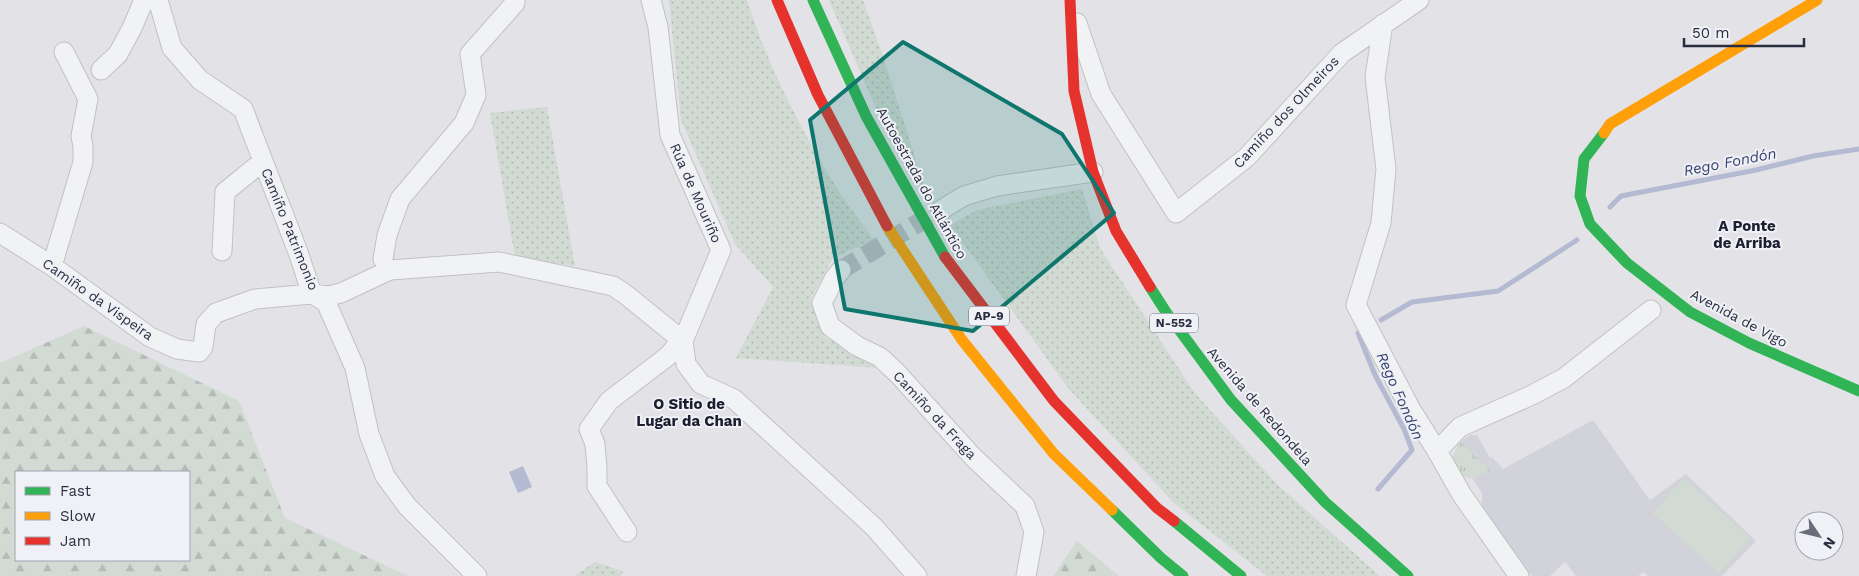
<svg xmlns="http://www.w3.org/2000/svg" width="1859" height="576" font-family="'Work Sans',sans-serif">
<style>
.built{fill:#d1d2da}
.grass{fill:url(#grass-dots)}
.forest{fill:url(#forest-firs);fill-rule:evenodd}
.park{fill:url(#park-tufts)}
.pitch{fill:#d1dad3}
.water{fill:#b3bad1}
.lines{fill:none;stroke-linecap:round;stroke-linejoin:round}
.stream{stroke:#b3bad1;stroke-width:5}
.street-tunnel{stroke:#bebfc5;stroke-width:19;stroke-dasharray:19 9;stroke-linecap:butt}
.street-casing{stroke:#c1c1c5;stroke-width:21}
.street{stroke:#f1f2f4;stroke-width:19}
.fast{stroke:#30b455;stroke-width:11}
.slow{stroke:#ff9f0a;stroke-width:11}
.jam{stroke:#e5322d;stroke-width:11}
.marked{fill:#0f766e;fill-opacity:0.2;stroke:#0f766e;stroke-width:4;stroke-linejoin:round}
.labels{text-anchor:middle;stroke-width:4;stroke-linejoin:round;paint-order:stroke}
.shield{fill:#f0f1f6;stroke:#656876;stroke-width:1}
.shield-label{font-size:12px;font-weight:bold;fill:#2a2d3f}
.street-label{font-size:14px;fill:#2a2d3f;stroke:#f0f1f6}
.water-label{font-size:15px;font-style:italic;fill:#374371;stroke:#f0f1f6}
.neighbourhood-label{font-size:15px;font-weight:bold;fill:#1c1e30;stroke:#f0f1f6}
</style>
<defs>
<pattern id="grass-dots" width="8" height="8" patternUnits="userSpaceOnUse" patternTransform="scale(1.25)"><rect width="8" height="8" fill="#d1dad3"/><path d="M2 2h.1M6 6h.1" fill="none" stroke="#b4bbb6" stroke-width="1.8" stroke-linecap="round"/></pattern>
<pattern id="forest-firs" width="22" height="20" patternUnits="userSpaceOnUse" patternTransform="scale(1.25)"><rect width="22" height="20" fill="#d1dad3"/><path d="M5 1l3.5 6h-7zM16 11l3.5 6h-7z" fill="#b4bbb6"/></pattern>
<pattern id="park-tufts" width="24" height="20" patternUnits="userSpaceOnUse" patternTransform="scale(1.25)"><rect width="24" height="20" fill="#d1dad3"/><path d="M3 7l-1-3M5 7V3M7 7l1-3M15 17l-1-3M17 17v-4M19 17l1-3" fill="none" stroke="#b4bbb6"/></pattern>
</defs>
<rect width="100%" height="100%" fill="#e3e3e7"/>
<path class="built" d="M1593,420L1650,500L1686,474L1756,541L1722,576H1648L1643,572L1638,576H1576L1565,562L1550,576H1532L1482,510V493L1472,478L1455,475V450L1461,442L1470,435H1477L1490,458L1492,457L1503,469Z"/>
<path class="grass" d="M669,0H747C768,67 802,131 838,190C849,207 863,224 874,240L833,258L811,298L825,337L880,368L736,358L773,287L735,244L681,120Z
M829,0H863L884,59L928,199L875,106Z
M547,107L575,266L515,257L490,113Z
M1082,189L1100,248L1194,392L1277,484L1380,576H1267L1173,502L1069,389L950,225L977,210Z
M595,562L623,571L621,576H574Z"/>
<path class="forest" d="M84,326L239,401L285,518L408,576H0V363ZM16,472H189V560H16Z
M1077,541L1119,576H1053Z"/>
<path class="park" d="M1461,442L1490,471L1472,478L1455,475L1450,468L1455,450Z"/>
<path class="pitch" d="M1684,478L1751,538L1719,573L1652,513Z"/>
<path class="water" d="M523,466L532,487L518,493L509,472Z"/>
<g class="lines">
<path class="stream" d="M1610,207L1621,196L1756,170L1813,156L1859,149
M1381,320L1412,302L1498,291L1577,240
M1358,333L1375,375L1404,429L1412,450L1378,489"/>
<path class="street-tunnel" d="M841,270L933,214"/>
<g class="street-casing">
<path id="street" d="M158,0L172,48L200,80L243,109L298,252L312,294L326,302L355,368L369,434L385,476L407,506L477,576
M651,0L658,27L670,135L721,250L683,341L686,364L701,384L734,399L874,527L917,576
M1077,23L1101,94L1176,213L1247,157L1342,53L1419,0
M1383,24L1375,77L1386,169L1381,223L1356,305L1410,408L1437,451
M101,70L118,54L132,28L144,0
M941,210L964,196L997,186L1093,172
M0,233L52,266L150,337L177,349L199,352L203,347L206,324L216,313L255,299L312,294L328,296L341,293L390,270L499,262L613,286L625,294L683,341L678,344L668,356L609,401L589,429L595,444L597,468V486L627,532
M222,251L225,192L263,161
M383,259L387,235L400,199L464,123L476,95L470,54L515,3V0
M52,266L83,162V146L81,136L88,99L64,52
M841,270L834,279L822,303L830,326L857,346L880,357L898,374L973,457L1025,506L1034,532L1026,576
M1519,576L1462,495L1437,451L1460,427L1532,395L1564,378L1651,310"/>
</g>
<use href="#street" class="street"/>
<path class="fast" d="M813,0L866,116L945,257
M1604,133L1584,159L1580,196L1590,224L1627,263L1690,312L1749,343L1859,391
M1150,287L1166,312L1231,400L1325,502L1408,576
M1112,510L1161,558L1183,576
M1174,521L1241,576"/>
<path class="slow" d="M1604,133L1610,124L1817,0
M887,226L962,340L1054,454L1112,510"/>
<path class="jam" d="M777,0L818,95L887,226
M1070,0L1074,91L1093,172L1116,231L1150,287
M945,257L1054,401L1157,508L1174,521"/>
</g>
<path class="marked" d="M903,42L1062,134L1114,213L973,331L845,309L810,120Z"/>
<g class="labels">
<g class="shield">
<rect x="969" y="306.5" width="40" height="19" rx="4"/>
<rect x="1150" y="313.5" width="48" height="19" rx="4"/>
</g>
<g class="shield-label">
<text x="989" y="320">AP-9</text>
<text x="1174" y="327">N-552</text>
</g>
<g class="street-label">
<text transform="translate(1286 112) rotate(-47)" y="5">Camiño dos Olmeiros</text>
<text transform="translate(922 183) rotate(61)" y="5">Autoestrada do Atlántico</text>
<text transform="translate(696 193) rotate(66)" y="5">Rúa de Mouriño</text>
<text transform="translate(290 229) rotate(68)" y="5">Camiño Patrimonio</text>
<text transform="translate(98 299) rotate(35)" y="5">Camiño da Vispeira</text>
<text transform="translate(1739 318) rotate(28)" y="5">Avenida de Vigo</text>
<text transform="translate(1260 406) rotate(49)" y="5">Avenida de Redondela</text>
<text transform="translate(935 415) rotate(47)" y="5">Camiño da Fraga</text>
</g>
<g class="water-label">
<text transform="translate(1730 162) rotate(-11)" y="5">Rego Fondón</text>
<text transform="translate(1400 396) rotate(66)" y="5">Rego Fondón</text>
</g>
<g class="neighbourhood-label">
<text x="1747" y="231">A Ponte<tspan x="1747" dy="17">de Arriba</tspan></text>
<text x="689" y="409">O Sitio de<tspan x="689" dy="17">Lugar da Chan</tspan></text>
</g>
</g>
<rect x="15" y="471" width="175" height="90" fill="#f0f1f6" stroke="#a1a3ad"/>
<rect x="25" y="487" width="25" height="8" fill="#30b455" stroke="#a1a3ad"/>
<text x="60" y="496" font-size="15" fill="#2a2d3f">Fast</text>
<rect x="25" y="512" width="25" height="8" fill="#ff9f0a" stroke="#a1a3ad"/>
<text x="60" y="521" font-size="15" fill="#2a2d3f">Slow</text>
<rect x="25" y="537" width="25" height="8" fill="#e5322d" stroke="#a1a3ad"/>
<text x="60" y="546" font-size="15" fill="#2a2d3f">Jam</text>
<g transform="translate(1819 536) rotate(125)"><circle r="24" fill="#f0f1f6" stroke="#a1a3ad"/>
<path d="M0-4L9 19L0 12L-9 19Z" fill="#6b6d7a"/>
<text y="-8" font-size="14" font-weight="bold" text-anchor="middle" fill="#2a2d3f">N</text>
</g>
<path d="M1684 38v8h120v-8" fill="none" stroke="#2a2d3f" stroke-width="2.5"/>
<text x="1692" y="38" font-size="15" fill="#2a2d3f" stroke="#f0f1f6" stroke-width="4" paint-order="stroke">50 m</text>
</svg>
